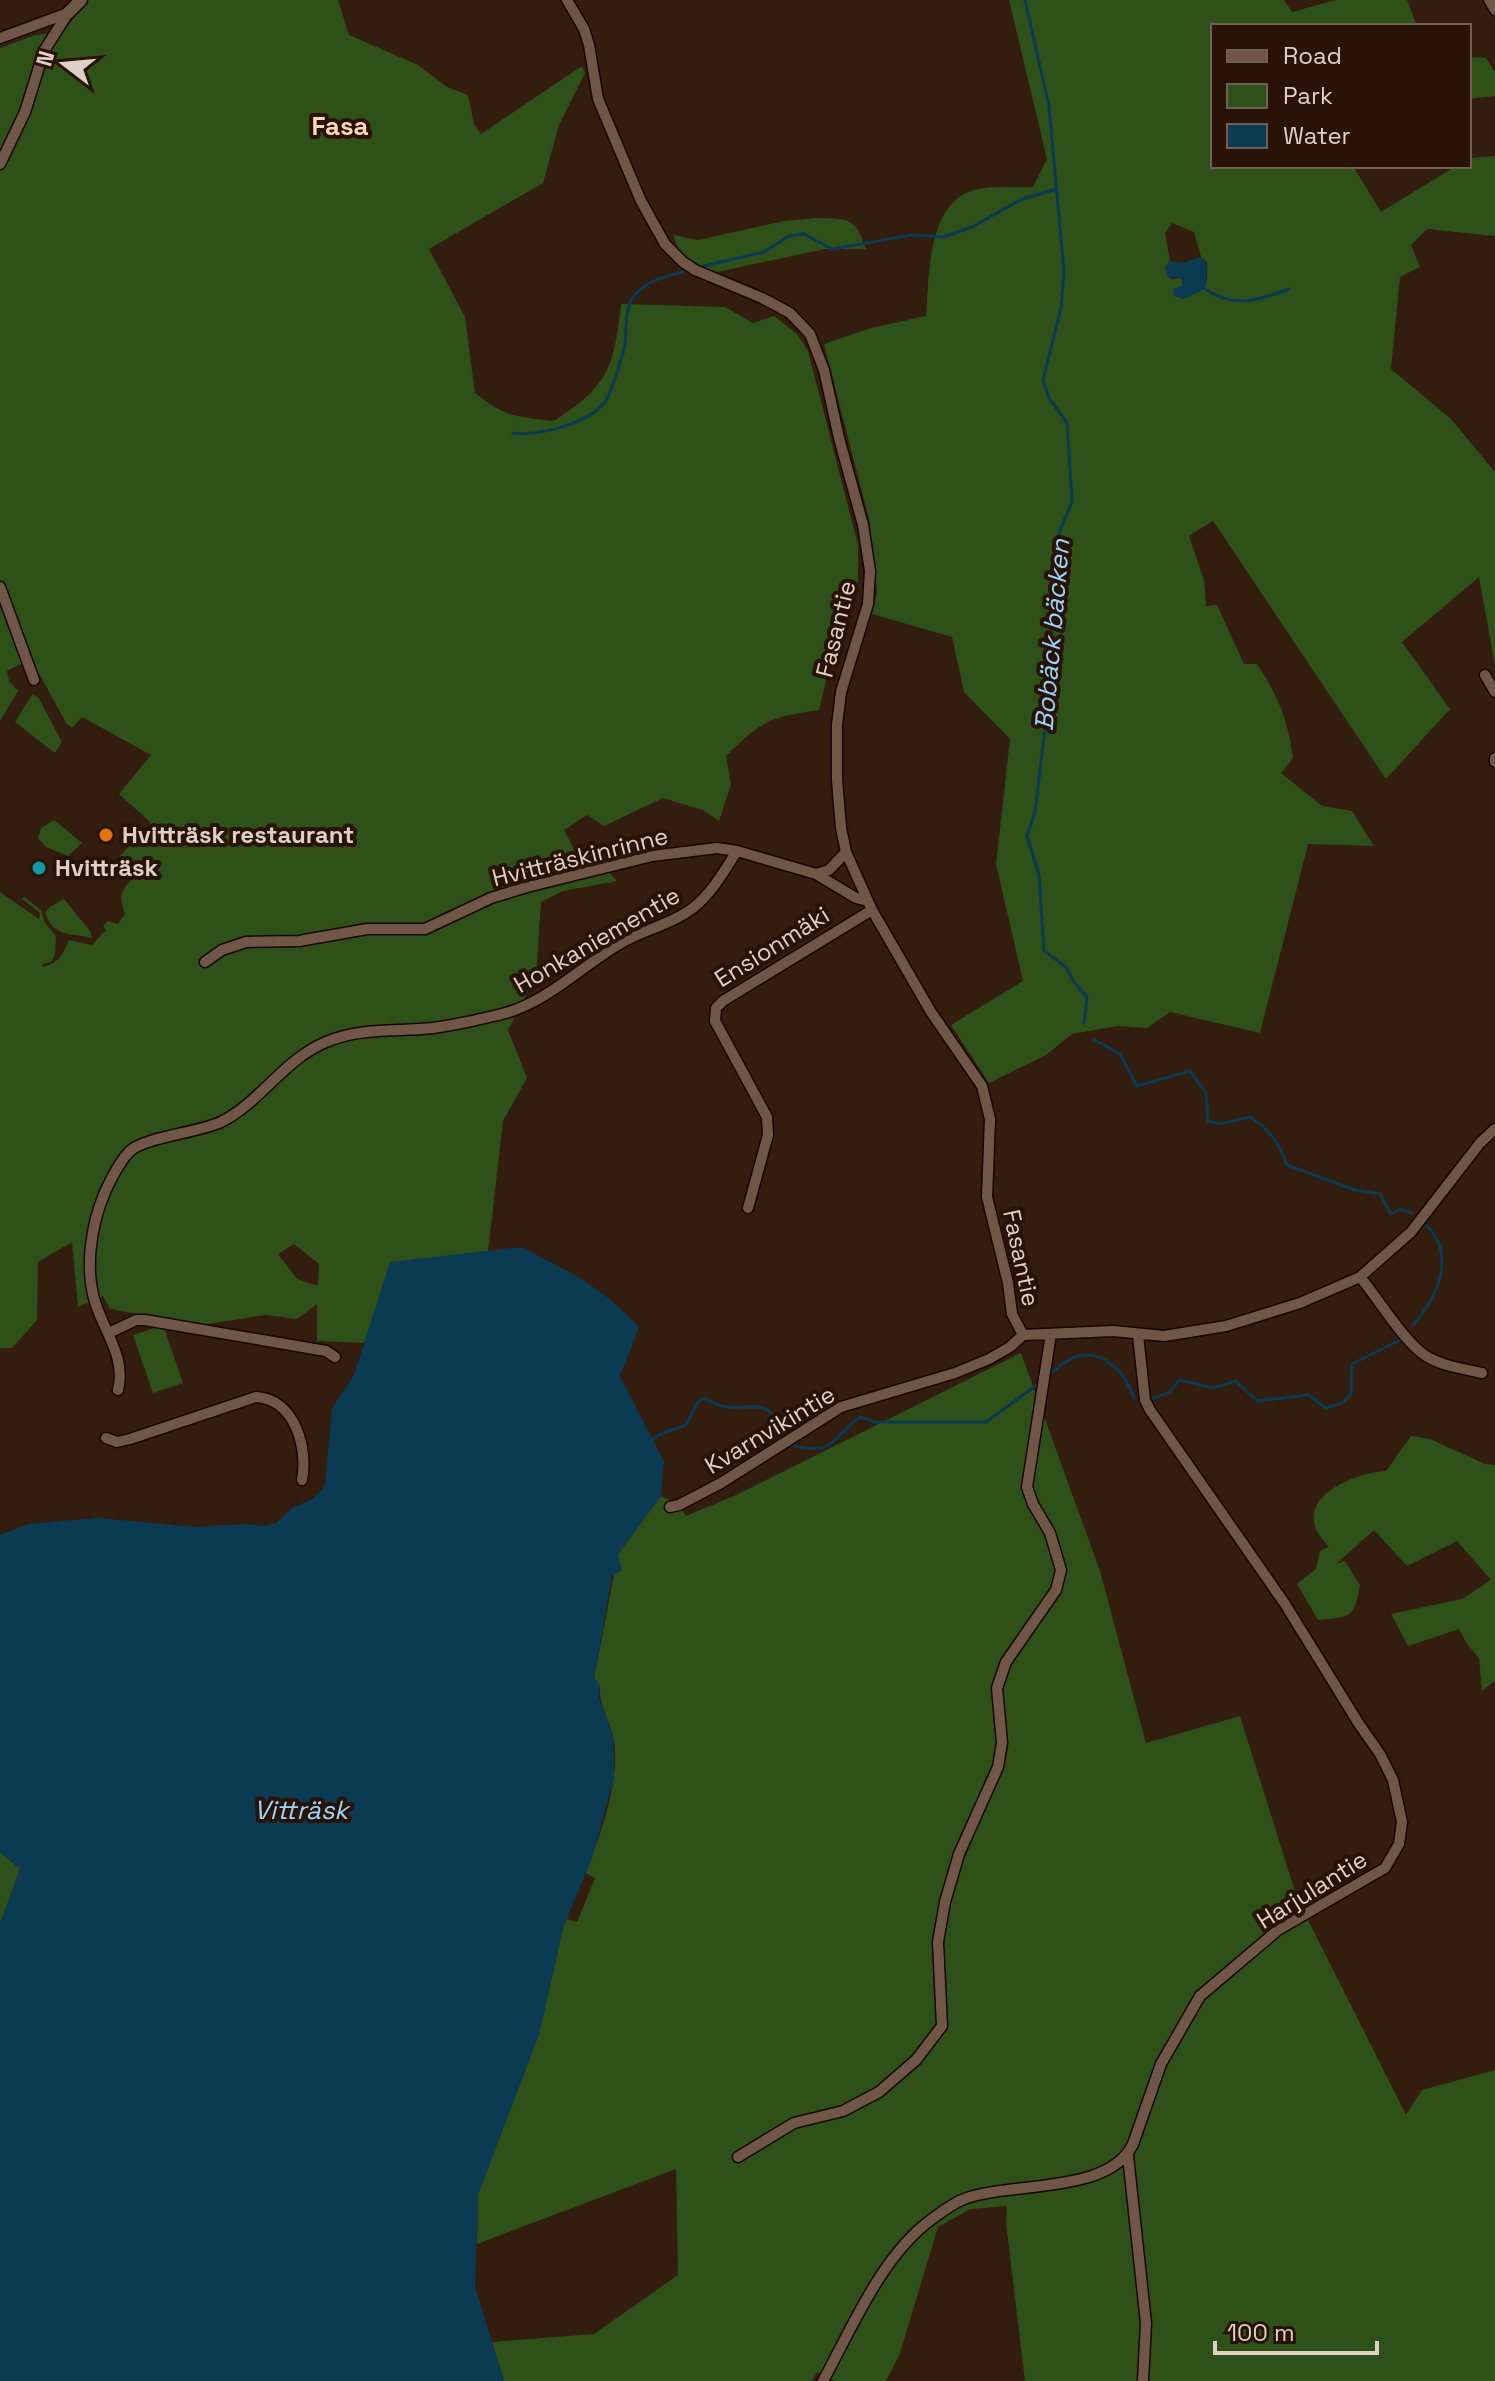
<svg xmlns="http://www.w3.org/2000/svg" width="1495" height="2381" font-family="'Space Grotesk',sans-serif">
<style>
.green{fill:#2e5119;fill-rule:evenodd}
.water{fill:#0b3a53}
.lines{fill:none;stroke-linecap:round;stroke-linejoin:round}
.stream{stroke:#0b3a53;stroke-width:3}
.minor-casing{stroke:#190600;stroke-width:13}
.tertiary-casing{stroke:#190600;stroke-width:15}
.minor{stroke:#6f5647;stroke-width:10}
.tertiary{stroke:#6f5647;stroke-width:12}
.food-dot{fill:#e8710a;stroke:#281306;stroke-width:3}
.culture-dot{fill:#0f9aa8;stroke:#281306;stroke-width:3}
.labels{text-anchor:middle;stroke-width:8;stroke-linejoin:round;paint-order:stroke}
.street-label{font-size:24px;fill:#dfd0c7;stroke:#281306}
.poi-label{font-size:24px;font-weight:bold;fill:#dfd0c7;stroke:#281306;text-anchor:start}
.neighbourhood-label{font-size:26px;font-weight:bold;fill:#fdd6b7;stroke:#281306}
.water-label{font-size:26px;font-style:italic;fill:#98d5fe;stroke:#281306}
</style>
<rect width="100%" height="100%" fill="#321d0f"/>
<path class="green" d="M88,0H338L349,35L418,65L447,87L468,95L474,124L481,134L582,66L585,73L559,125L543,183L429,249L465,317L475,393C505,417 516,417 554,421C609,385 614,368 621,304L725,307L753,323L774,316L797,334L808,351L858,545V579L852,608L831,660L819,710C769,717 762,721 726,756L731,784L719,821L703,810L663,798L604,826L587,815L564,830L575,851L590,854L617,881L563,891L541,902L536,977L508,1030L527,1078L503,1121L488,1252L390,1263L365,1343L317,1341V1304L297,1319L266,1315L201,1325L110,1309L103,1296L78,1307L72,1242L38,1262L37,1320L12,1348H0V892L39,919L40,913L22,899L24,897L41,910L45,923L56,936L55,955L51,962L42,964L43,967C59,963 63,954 69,940L92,945L106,930L103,926L108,921L118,924L125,914C120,897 118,895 131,880L117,866L120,856L134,841L143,843L151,832L150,822L119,794L151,755L82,717L72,728L66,723L40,675L20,664L7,671L9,681L18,691L0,721V48L35,35L63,32ZM294,1244L319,1264L318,1286L297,1279L278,1254Z
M1009,0H1284L1292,12L1336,0H1407L1417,26H1213V166H1353L1381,212L1456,166H1469V147L1471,158L1495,156V236L1427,229L1411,245L1420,267L1400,277L1391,369L1451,419L1495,472V666L1479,577L1402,642L1450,709L1386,779L1213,521L1189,536L1204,580L1206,606L1217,605L1244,664H1257C1278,695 1288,721 1293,758L1281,773L1322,806L1352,811L1374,846L1308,844L1260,1033L1170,1012L1147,1028L1118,1026L1072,1034L1046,1055L989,1083L951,1025L1023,981L996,864L1010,739L964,692L952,637L872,614L877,593L870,523L824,344L871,328L926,316C929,279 927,215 964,194C982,184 1013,188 1033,187L1047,159ZM1172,223L1194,232L1201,257L1207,262C1208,289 1206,295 1180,287L1182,286V278L1171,279L1165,269L1170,261L1165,233Z
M1469,57L1486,58L1495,72V96L1469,99Z
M817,218C850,219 855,217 866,249H825L712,273L681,255L673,235L698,240L784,221Z
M32,695L38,697L62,742L55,753L15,722Z
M54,820L82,843L68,856L46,847L38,838L41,828Z
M64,899L91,932L92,938C71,933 53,937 45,913L50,907Z
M163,1325L183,1383L153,1393L133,1335Z
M1021,1353L1100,1571L1146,1743L1240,1716L1297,1898L1406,2115L1422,2090L1495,2070V2381H1025L1006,2223L1007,2206L970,2209L938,2227L900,2353L886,2381H835L817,2372L812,2381H504L492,2342L594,2334L678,2275L676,2169L477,2244L478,2194L539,2034L563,1928L566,1919L577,1922L595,1878L585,1873C601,1835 620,1781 614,1740C611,1721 598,1706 600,1686L594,1678L618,1554L661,1496L679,1505L686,1516L736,1495Z
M1411,1436L1430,1439L1485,1464L1495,1465V1681L1482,1691L1479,1658L1467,1644L1459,1629L1408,1646L1391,1614L1462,1599L1491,1580L1457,1541L1407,1566L1374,1530L1336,1564L1345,1561L1360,1585C1354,1619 1350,1617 1318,1620L1297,1584L1316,1569L1320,1551L1329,1547C1324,1541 1317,1534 1315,1526C1304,1492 1361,1472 1386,1471Z
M0,1852L20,1869L0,1924Z"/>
<path class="water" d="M1196,258H1204L1207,268L1205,289L1184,299L1174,296L1173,289L1182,286L1183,281L1179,277L1168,278L1165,267L1170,261L1183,263Z
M522,1247C570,1272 601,1286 639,1327L620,1376L664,1462L661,1496L618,1554L622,1570L612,1576L594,1678L600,1686L599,1697L613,1736L614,1778L592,1858L563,1928L539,2034L478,2195L475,2287L504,2381H0V1924L20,1869L0,1852V1535L28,1524L98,1518L195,1527L247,1524L263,1526L276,1523L293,1507L311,1500L325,1486L332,1408L354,1375L390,1262Z"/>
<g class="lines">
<path class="stream" d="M1025,0L1049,106L1064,272L1061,308L1043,380L1049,398L1067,423L1072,501L1058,536L1046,719L1035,812L1027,836L1039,875L1044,951L1066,967L1073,981L1087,997L1084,1023
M704,266L764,252L789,236L804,234L832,249L912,235L944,237L972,227L1022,199L1057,189
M1205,289C1234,309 1259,300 1289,289
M513,433C539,436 588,424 605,402C610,395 621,360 624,350C628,334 623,309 634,296C646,281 665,276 683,272
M1093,1039L1120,1054L1137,1086L1190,1071L1206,1093L1208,1121L1220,1124L1250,1117C1270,1130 1279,1142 1287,1165L1355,1190L1380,1194L1391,1214L1400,1209L1412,1213
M1413,1325C1438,1297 1457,1254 1425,1224
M1052,1372C1059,1367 1067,1360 1075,1357C1103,1348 1126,1373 1134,1398
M1153,1399L1169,1392L1180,1380L1213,1388L1236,1381L1257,1401L1309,1395L1326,1408L1342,1403L1351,1394L1352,1364L1400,1340
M652,1440L660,1434L686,1425L697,1403L704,1398C712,1402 720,1407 728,1407C763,1409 766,1398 785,1434
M795,1446C836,1456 833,1436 860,1417L875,1422H986L1038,1384"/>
<g class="minor-casing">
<path id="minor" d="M567,0L584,29L589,45L598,99L641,201L665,244L683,262L695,270L762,298L790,313L810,334L824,370L839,438L863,525L870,571L868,604L841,692L837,725V780L841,828L846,852L872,910L931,1012L982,1086L990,1119L987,1197L1008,1283L1012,1314L1023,1335
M1489,0L1495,10
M0,38L68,13
M0,164L25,112L44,51L68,13
M0,587L34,680
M1485,675L1495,692
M1495,758V762
M816,874L829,870L846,852
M205,962L222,950L246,942L299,941L367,929H425L491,898L527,887L652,856L717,848L737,851
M748,1208L768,1135L767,1117L715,1021L716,1008L723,1001L872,910
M1360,1277C1378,1298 1404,1342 1426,1356C1442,1366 1464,1369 1482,1373
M109,1333L136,1320H145L326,1351L335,1357
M1023,1335L1113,1331L1164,1336L1226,1326L1300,1303L1360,1277L1411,1232L1480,1143L1495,1129
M118,1390C126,1359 106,1334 96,1305C84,1270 91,1225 105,1192C111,1179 119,1162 130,1151C145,1137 197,1133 221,1122C261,1102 283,1060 326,1042C361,1027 397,1032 433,1028C455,1025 477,1020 498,1015C545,1005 582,965 623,942C646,929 672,924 693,908C712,893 724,871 737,851L816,874L856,898L868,901
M106,1438L117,1442L130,1439L256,1397C295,1399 308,1448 302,1480
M670,1507L679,1505L721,1483L841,1407L955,1373L989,1359L1010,1347L1023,1335
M1128,2156L1146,2323L1143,2381
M738,2157L794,2123L843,2111L879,2092L916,2060L942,2026L938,1942L945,1902L959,1854L998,1767L1002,1743L997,1688L1006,1662L1056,1590L1061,1570L1050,1533L1033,1504L1027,1487L1051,1334
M823,2381C852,2328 882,2255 932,2219C942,2212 953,2203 964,2199C1011,2181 1109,2195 1133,2144L1161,2064L1200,1996L1278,1930L1385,1868L1399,1844L1402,1822L1393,1780L1380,1754L1359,1724L1285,1604L1150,1410L1145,1400L1138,1335"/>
</g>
<g class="tertiary-casing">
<path id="tertiary" d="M68,13L81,0"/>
</g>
<use href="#minor" class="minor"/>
<use href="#tertiary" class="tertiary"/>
</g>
<circle class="food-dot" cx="106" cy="835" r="8"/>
<circle class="culture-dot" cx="39" cy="868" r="8"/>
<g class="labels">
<g class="street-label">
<text transform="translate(836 629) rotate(-76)" y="8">Fasantie</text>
<text transform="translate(580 857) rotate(-14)" y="8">Hvitträskinrinne</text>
<text transform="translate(597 940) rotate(-30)" y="8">Honkaniementie</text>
<text transform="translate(772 947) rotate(-32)" y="8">Ensionmäki</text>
<text transform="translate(1021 1258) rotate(78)" y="8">Fasantie</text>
<text transform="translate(770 1430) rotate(-31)" y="8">Kvarnvikintie</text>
<text transform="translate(1312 1890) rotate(-32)" y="8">Harjulantie</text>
</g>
<g class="poi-label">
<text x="122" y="843">Hvitträsk restaurant</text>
<text x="55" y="876">Hvitträsk</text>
</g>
<g class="neighbourhood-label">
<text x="340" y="135">Fasa</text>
</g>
<g class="water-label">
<text transform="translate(1052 635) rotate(-85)" y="9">Bobäck bäcken</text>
<text x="301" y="1819">Vitträsk</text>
</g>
</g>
<rect x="1211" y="24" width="260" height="144" fill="#281306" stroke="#715f53" stroke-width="2"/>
<rect x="1227" y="50" width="40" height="12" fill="#6f5647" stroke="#715f53" stroke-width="2"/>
<text x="1283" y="64" font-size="24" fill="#dfd0c7">Road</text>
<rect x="1227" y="84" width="40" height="24" fill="#2e5119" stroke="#715f53" stroke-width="2"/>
<text x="1283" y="104" font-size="24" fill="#dfd0c7">Park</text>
<rect x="1227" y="124" width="40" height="24" fill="#0b3a53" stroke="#715f53" stroke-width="2"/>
<text x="1283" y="144" font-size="24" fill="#dfd0c7">Water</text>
<g transform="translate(64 64) rotate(286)" stroke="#281306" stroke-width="6" paint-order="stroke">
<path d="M0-6L14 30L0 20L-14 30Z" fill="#dfd0c7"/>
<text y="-12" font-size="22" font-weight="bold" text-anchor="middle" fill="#dfd0c7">N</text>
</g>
<path d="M1215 2341v12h162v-12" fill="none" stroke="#dfd0c7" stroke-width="4"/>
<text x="1227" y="2341" font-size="24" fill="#dfd0c7" stroke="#281306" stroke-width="6" paint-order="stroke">100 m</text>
</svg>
